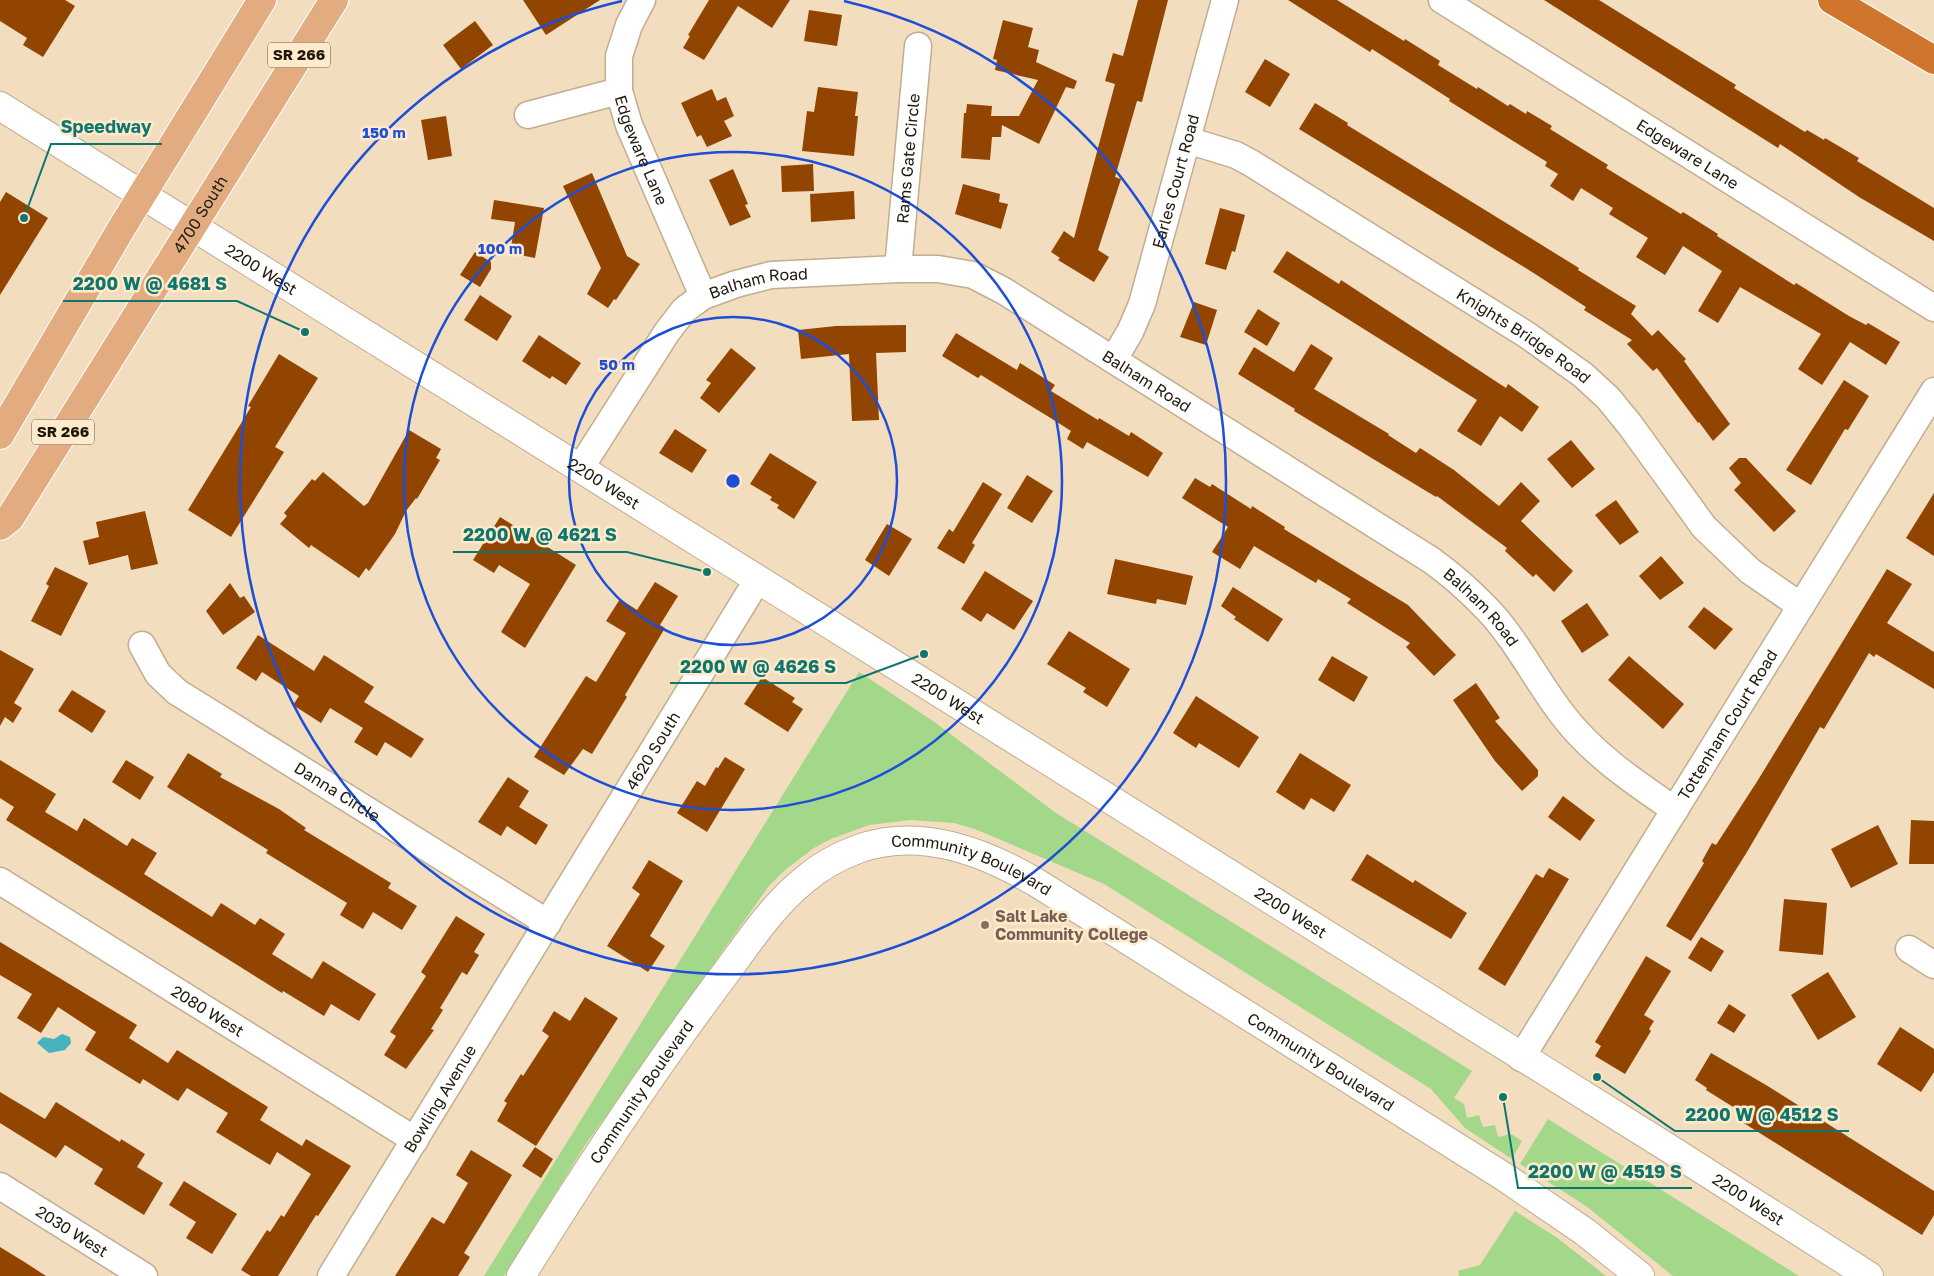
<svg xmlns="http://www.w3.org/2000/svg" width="1934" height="1276" font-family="'Golos Text',sans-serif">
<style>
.green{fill:#a3d88a}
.water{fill:#45b2be}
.building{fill:#924500}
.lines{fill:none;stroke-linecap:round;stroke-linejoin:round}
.minor-casing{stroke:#c1ad8f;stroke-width:29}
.tertiary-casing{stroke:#c1ad8f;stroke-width:30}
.primary-casing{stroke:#fff;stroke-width:30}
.motorway-casing{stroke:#fff;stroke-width:30}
.minor{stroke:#fff;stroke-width:26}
.tertiary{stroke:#fff;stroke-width:28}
.primary{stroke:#e2ac80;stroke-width:28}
.motorway{stroke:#cf752c;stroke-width:28}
.ring{fill:none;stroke:#1d4ed8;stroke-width:2.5}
.education-dot{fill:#8d6e63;stroke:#ffeacb;stroke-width:2}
.labels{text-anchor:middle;stroke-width:5;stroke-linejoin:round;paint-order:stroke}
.shield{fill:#ffeacb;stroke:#625745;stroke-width:1}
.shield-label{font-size:15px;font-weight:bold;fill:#1f180c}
.street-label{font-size:16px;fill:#1f180c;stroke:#ffeacb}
.education-label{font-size:16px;font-weight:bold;fill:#785e54;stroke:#ffeacb;text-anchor:start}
.centre{fill:#1d4ed8;stroke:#ffeacb;stroke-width:2.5}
.ring-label{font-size:15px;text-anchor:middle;font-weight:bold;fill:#1d4ed8;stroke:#ffeacb;stroke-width:5;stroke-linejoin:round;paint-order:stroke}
.leader{fill:none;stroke:#0f766e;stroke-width:2}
.callout-dot{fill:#0f766e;stroke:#ffeacb;stroke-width:2}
.callout-label{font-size:18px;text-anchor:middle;font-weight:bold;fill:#0f766e;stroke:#ffeacb;stroke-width:5;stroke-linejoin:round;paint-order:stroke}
</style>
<rect width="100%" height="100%" fill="#f2ddbe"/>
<path class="green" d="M859,672L933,721L1056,813L1472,1071L1454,1098L1464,1104L1467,1118L1479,1115L1483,1127L1495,1125L1498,1137L1511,1134L1522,1141L1512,1159L1465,1128L1431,1089L1104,884L975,829L954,823L910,820L869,825L831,839L814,848L785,870L768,887L584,1147L504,1276H484Z
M1548,1119L1799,1276H1673L1586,1206L1520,1164Z
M1515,1211L1556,1237L1606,1276H1459L1458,1271L1480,1265Z"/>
<path class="water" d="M62,1034L70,1037L71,1043L65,1050L49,1053L37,1043L43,1037L54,1039Z"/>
<path class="building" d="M0,0H65L75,6L43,57L23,45L27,38L0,21Z
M523,0H600L546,35Z
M709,0H790L772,28L738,6L704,60L683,48L690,36L688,35Z
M1138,0H1168L1142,102L1137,101L1115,177L1121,179L1098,250L1109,257L1094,282L1058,260L1060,258L1051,252L1064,231L1074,238L1115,84L1105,81L1113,53L1123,56Z
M1288,0H1337L1404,41L1405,39L1440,61L1438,65L1477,89L1478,87L1508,106L1510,104L1526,114L1527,111L1552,126L1550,129L1608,165L1606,168L1681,214L1683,212L1718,234L1717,236L1794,285L1796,283L1849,316L1866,325L1868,323L1900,342L1886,365L1850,342L1822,385L1798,369L1821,334L1740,287L1718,323L1698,311L1722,271L1683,246L1665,275L1636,257L1648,238L1609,214L1613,208L1581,188L1573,201L1550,186L1558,174L1545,166L1547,162L1449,101L1450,99L1372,49L1370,52Z
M1544,0H1599L1736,85L1734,88L1805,132L1807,130L1824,140L1825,138L1859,158L1857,161L1934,208V241L1859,197L1780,144L1778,148Z
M809,10L842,15L837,46L804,41Z
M1003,20L1033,28L1028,47L1039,50L1036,62L1077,81L1074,89L1066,87L1039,144L1002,125L1001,137H992L990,160L961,158L964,113H966L967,104L992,106L991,116H1019L1038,80L995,70L997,60L993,59Z
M475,21L493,45L461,69L443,45Z
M1265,59L1290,74L1270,107L1245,92Z
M818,87L858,92L855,116H858L854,156L802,151L807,111L814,112Z
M712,89L717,101L726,97L734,116L724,121L732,136L707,147L701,135L697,137L681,103Z
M1315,103L1348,123L1347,125L1579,268L1578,270L1636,306L1631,314L1652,336L1658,330L1686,359L1684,361L1730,424L1713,441L1699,422L1698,423L1657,368L1653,371L1627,344L1632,340L1584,310L1586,307L1532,272L1299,129Z
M446,116L452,156L428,160L421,120Z
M813,164L814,191L782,192L781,166Z
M733,169L748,204L745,205L751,217L730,226L709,180Z
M592,173L627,256L640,264L616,300L614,299L608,308L587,294L601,268L563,186Z
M963,184L1000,194L999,202L1008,204L1001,229L955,214Z
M854,191L855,219L811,222L810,194Z
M6,192L48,218L0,295V202Z
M494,200L544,208L535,258L510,253L515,222L491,219Z
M1220,208L1245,215L1235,252L1232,251L1226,270L1205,264Z
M1287,251L1339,284L1341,280L1506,388L1508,384L1539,407L1522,432L1500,416L1481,446L1457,431L1477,400L1273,272Z
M475,252L491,262V269L480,287L460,275Z
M480,295L512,316L497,341L464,320Z
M1194,302L1217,310L1206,345L1180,337Z
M1258,309L1280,323L1267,346L1244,332Z
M906,325V352L876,353L879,420L852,421L849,354L801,359L798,330L836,326Z
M956,333L1017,370L1020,363L1055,385L1051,391L1098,420L1099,418L1129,436L1131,432L1163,453L1148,477L1087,442L1083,449L1067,439L1071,431L1057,422L981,375L978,378L942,356Z
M539,335L581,363L566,385L552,376L550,379L522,361Z
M1311,344L1333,358L1314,389L1389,434L1388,435L1416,453L1420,448L1454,470L1499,506L1521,482L1540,501L1521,521L1573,571L1554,592L1536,574L1533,577L1505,551L1507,548L1437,496L1436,497L1294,411L1295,409L1238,374L1254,347L1294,372Z
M731,348L756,368L719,413L700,398L711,383L706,380Z
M279,354L318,378L275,447L284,452L231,537L188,510L251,407L248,406Z
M1844,380L1869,396L1848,430L1845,429L1811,485L1786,470Z
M675,429L707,450L692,473L659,453Z
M409,430L441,449L436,458L440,460L417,499L416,498L406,511L395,534L369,571L366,568L359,578L311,545L309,548L280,524L287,516L284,513L312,479L315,481L323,472L364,506L368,503Z
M1571,440L1595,469L1572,488L1547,459Z
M770,453L817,482L794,519L777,508L779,505L770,500L772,497L750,484Z
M1739,458H1746L1796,511L1774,532L1734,490L1741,483L1729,468Z
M1027,475L1053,491L1032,523L1007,508Z
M1195,478L1210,487L1212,484L1251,509L1252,506L1285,527L1284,529L1408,605L1456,655L1434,676L1406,647L1410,643L1347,603L1351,599L1318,579L1316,583L1254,546L1240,569L1212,552L1228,527L1182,498Z
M983,482L1002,494L972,543L975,545L964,564L937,548L949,529L953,532Z
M1934,493V556L1906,538Z
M1616,500L1639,532L1620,545L1595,515Z
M145,511L158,564L131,570L128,555L89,565L83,541L99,537L96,522Z
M500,517L576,565L525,648L501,632L530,584L499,565L494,573L473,560Z
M887,524L912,539L889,576L865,560Z
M1661,556L1684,583L1660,600L1639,576Z
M1115,559L1193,576L1186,605L1157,599L1156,604L1107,594Z
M55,567L88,583L61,636L31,621L49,586L46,584Z
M1887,569L1912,584L1887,623L1934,652V689L1876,654L1874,657L1869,653L1824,729L1820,727L1747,852L1691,941L1666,926L1704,863L1702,861L1712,843L1716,845L1758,780Z
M985,571L1033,601L1014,630L987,613L981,622L961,609Z
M655,582L678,596L660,625L665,628L625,695L627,697L592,754L583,749L564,775L534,757L586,676L596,682L626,633L606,621L620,599L637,610Z
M230,583L240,598L244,596L255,612L223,635L206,611Z
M1233,587L1283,619L1268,642L1234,619L1236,617L1221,606Z
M1587,603L1609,635L1582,653L1561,621Z
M1704,607L1733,629L1715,650L1688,627Z
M1069,631L1130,669L1107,707L1083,692L1086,688L1047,664Z
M258,635L314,671L324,655L374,687L364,702L424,739L411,758L385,742L377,756L354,742L363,728L330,708L321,723L293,705L299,696L262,672L256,681L236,668Z
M0,650L34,669L14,703L22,708L13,723L5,717L0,726Z
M1332,656L1368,677L1354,702L1318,680Z
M1629,656L1684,704L1663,729L1608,680Z
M762,677L795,698L792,702L803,709L788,732L744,704Z
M1476,683L1500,718L1495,721L1538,770V776L1522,791L1495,761L1453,700Z
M72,690L106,711L92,733L58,711Z
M1196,696L1259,737L1239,768L1199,743L1196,748L1173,733Z
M188,753L222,774L220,777L279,809L306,828L304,830L391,883L388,888L417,906L402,930L373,912L363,929L340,915L347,903L266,853L268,850L167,787Z
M1300,753L1351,785L1334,812L1311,798L1304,810L1276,792Z
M725,757L745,769L707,832L677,813L697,781L705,786L716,767L718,768Z
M0,760L56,794L45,812L77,831L84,818L127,846L132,838L157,853L144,874L212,917L221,903L255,925L260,918L285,934L272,954L312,979L323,961L376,994L359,1021L331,1004L324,1016L283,991L282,993L6,820L14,807L0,798Z
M126,760L154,777L140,800L112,782Z
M508,777L529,791L519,807L548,825L536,845L507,826L501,836L478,822Z
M1563,796L1595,820L1580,841L1548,817Z
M1911,820L1934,821V864H1909Z
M1878,825L1898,864L1851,888L1831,849Z
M1367,854L1413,883L1415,880L1467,913L1451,939L1351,880Z
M649,860L683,881L650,936L665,946L648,972L607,946L640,894L632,888Z
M1549,868L1569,879L1505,986L1478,969L1536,874L1543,878Z
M1784,899L1827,903L1823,955L1779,951Z
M456,916L485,934L474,952L479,955L467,975L462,972L440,1008L443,1010L431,1029L434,1030L406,1069L384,1055L396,1036L390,1032L426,976L421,972Z
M1701,937L1724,951L1711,972L1688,958Z
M0,942L137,1025L129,1038L168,1063L177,1050L268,1107L260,1120L302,1146L306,1139L351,1166L318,1216L316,1215L278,1276H251L241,1270L267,1230L270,1232L281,1215L284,1217L311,1174L277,1152L270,1165L216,1132L228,1113L187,1088L178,1101L143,1079L140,1084L85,1050L96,1032L58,1007L41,1033L17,1018L32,994L0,975Z
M1646,956L1671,971L1644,1015L1654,1021L1649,1029L1651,1031L1625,1074L1595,1056L1601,1046L1595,1042Z
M1828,972L1856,1017L1818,1040L1791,995Z
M585,997L618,1018L536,1146L497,1121L507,1103L504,1101L521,1074L523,1076L549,1036L542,1031L554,1011L570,1021Z
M1729,1004L1746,1015L1734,1033L1717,1023Z
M1900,1027L1934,1049V1072L1921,1092L1877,1064Z
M1711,1053L1766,1085L1934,1191V1215L1922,1235L1742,1122L1746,1115L1706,1090L1707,1088L1695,1080Z
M0,1092L45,1119L56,1102L120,1142L121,1139L145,1154L137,1167L163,1183L144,1215L94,1184L103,1169L65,1145L56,1158L0,1123Z
M535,1147L553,1159L541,1178L522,1166Z
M471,1150L512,1175L464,1253L470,1257L458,1276H395L432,1217L444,1224L468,1183L456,1175Z
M184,1181L237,1214L212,1254L186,1238L196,1222L169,1205Z
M0,1247L26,1263L46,1276H0Z"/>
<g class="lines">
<g class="minor-casing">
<g id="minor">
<path id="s1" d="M642,0L629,25L619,56V91L629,125L703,296"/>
<path id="s2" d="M1442,0L1934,308"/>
<path d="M528,115L619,91"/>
<path id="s3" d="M1187,140L1236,155L1251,163L1527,335L1583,375L1608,398L1630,425L1704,527L1750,571L1801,606"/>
<path id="s4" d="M898,269L918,46"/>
<path id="s5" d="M1114,359L1130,332L1142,304L1225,0"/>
<path id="s6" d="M581,467L667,332L684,310L703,296L736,284L771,275L898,269H938L973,275L1004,291L1431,560C1452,575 1471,592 1489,611C1517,641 1536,680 1562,714C1592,754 1634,782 1675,810"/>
<path id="s7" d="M142,645L158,674L177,692L548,923"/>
<path id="s8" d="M0,881L415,1140"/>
<path d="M1909,949L1934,965"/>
<path id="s9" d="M1521,1058L1934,391"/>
<path id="s10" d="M0,1186L144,1276"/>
<path id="s11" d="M331,1276L758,579"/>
</g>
</g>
<g class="tertiary-casing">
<g id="tertiary">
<path id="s12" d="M0,106L1662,1144L1869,1276"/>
<path id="s13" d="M521,1276C583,1176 648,1077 719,982C745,948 769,909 803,881C818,868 839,856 858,849C920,827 983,851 1037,883L1506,1178L1585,1232L1640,1276"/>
</g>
</g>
<g class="primary-casing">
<g id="primary">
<path d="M0,435L121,229L262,0"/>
<path id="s14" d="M0,526L10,518L334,0"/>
</g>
</g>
<g class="motorway-casing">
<path id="motorway" d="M1832,0L1934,60"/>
</g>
<use href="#minor" class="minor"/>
<use href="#tertiary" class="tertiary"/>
<use href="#primary" class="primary"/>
<use href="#motorway" class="motorway"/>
</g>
<g class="ring">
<circle cx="733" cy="481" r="164"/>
<circle cx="733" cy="481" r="329"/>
<path d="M844 1A493 493 0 1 1 622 1"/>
</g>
<circle class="education-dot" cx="985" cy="925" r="5"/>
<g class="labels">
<g class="shield">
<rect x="268" y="42.5" width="62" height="25" rx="4"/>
<rect x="32" y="419.5" width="62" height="25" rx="4"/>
</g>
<g class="shield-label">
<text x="299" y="60">SR 266</text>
<text x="63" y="437">SR 266</text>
</g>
<g class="street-label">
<text dy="6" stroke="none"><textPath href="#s1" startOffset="159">Edgeware Lane</textPath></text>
<text dy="6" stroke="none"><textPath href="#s2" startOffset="290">Edgeware Lane</textPath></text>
<text dy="6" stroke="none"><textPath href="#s4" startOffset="111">Rams Gate Circle</textPath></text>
<text dy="6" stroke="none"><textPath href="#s5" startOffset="189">Earles Court Road</textPath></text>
<text dy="6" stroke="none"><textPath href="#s14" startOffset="371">4700 South</textPath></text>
<text dy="6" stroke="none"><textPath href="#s12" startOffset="308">2200 West</textPath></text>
<text dy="6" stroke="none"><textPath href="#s6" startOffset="269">Balham Road</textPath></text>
<text dy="6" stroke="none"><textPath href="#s3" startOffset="391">Knights Bridge Road</textPath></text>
<text dy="6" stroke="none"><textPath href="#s6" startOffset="689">Balham Road</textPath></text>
<text dy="6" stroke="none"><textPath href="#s12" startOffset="712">2200 West</textPath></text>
<text dy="6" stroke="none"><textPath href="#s6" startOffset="1094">Balham Road</textPath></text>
<text dy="6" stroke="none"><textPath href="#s12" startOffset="1118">2200 West</textPath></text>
<text dy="6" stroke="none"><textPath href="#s9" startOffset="392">Tottenham Court Road</textPath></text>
<text dy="6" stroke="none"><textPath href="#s11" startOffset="616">4620 South</textPath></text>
<text dy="6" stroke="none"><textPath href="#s7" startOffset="248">Danna Circle</textPath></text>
<text dy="6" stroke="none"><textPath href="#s13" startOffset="669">Community Boulevard</textPath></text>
<text dy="6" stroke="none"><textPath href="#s12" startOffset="1522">2200 West</textPath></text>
<text dy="6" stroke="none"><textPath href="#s8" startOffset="245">2080 West</textPath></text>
<text dy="6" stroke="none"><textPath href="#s13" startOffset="1074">Community Boulevard</textPath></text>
<text dy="6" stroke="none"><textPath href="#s13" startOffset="220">Community Boulevard</textPath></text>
<text dy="6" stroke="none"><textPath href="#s11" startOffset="208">Bowling Avenue</textPath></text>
<text dy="6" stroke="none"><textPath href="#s12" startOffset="2062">2200 West</textPath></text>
<text dy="6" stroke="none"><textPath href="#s10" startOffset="85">2030 West</textPath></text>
</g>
<g class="education-label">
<text x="995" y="922">Salt Lake<tspan x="995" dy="18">Community College</tspan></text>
</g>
</g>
<circle cx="733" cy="481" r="8" class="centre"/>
<g class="ring-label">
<text x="384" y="138">150 m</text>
<text x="500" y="254">100 m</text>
<text x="617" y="370">50 m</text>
</g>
<path class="leader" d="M24 218L51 144H162M305 332L237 301H63M707 572L627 552H453M924 654L846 683H670M1597 1077L1675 1131H1849M1503 1097L1518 1188H1692"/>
<g class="callout-dot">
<circle cx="24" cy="218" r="5"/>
<circle cx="305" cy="332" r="5"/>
<circle cx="707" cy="572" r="5"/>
<circle cx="924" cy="654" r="5"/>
<circle cx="1597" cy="1077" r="5"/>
<circle cx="1503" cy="1097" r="5"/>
</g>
<g class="callout-label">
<text x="106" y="133">Speedway</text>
<text x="150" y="290">2200 W @ 4681 S</text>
<text x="540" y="541">2200 W @ 4621 S</text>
<text x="758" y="673">2200 W @ 4626 S</text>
<text x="1762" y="1121">2200 W @ 4512 S</text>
<text x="1605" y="1178">2200 W @ 4519 S</text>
</g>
</svg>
